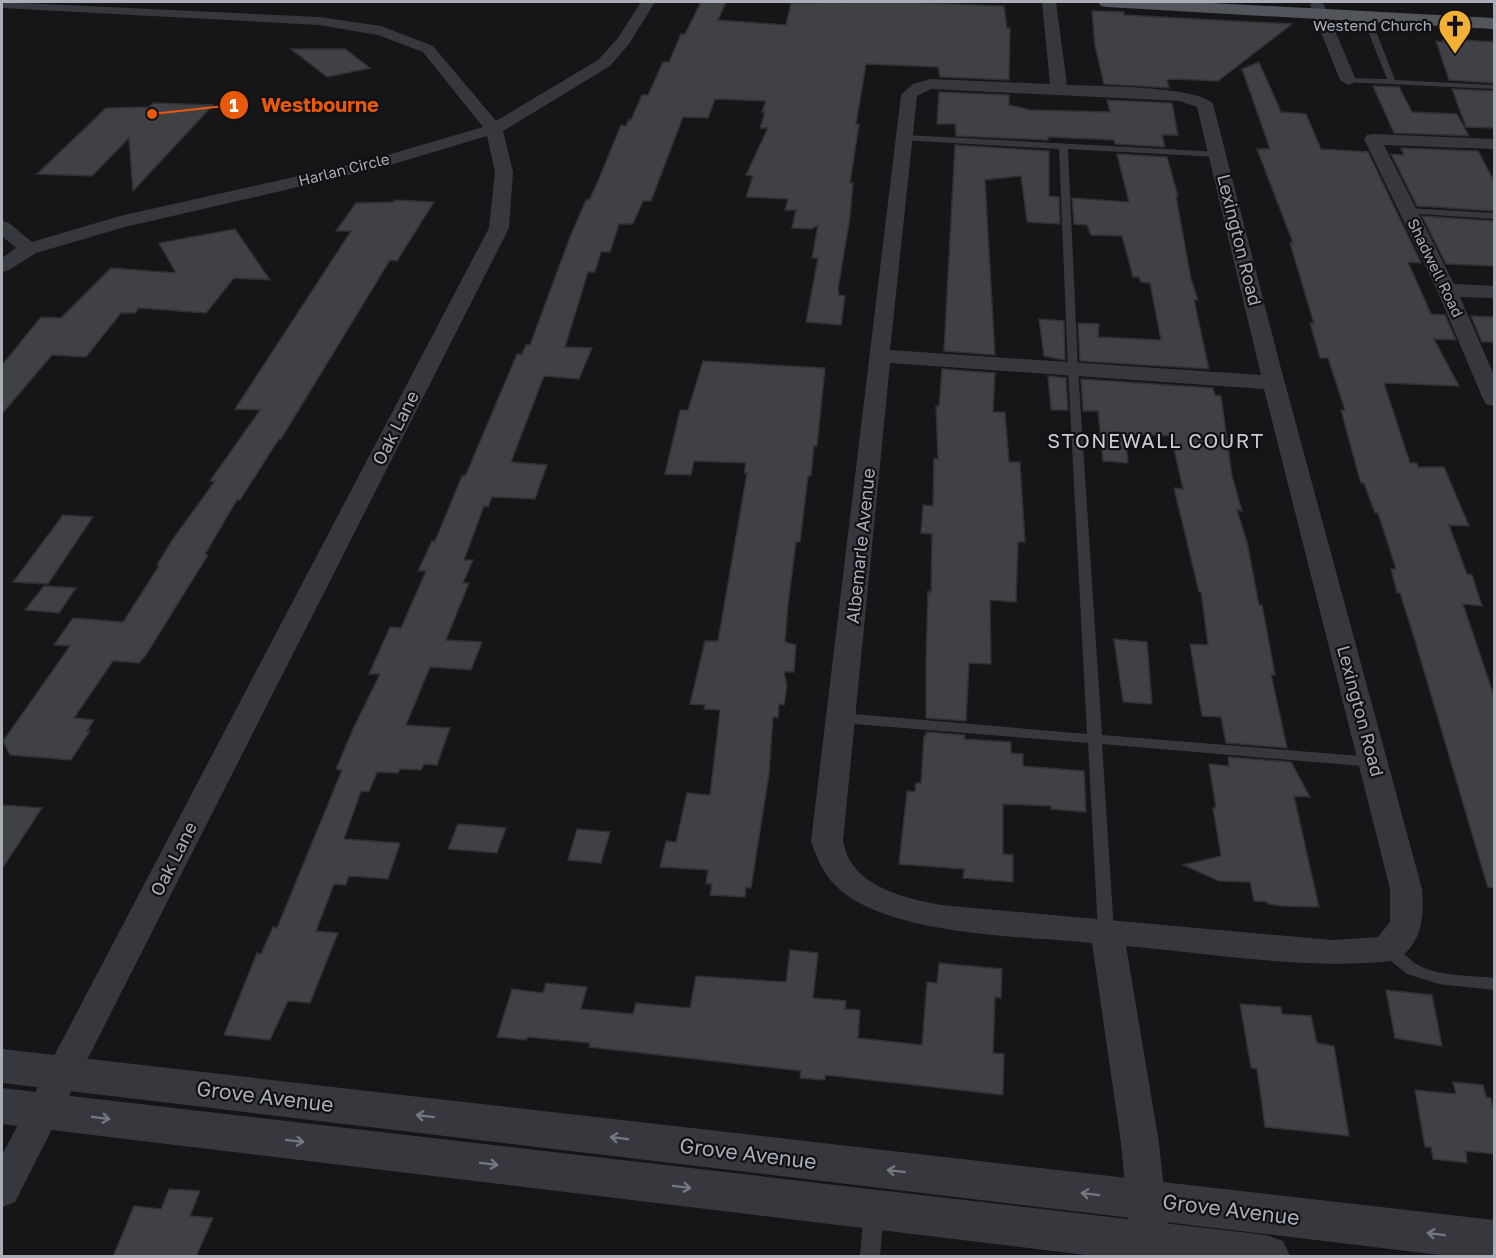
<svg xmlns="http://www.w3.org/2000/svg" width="1496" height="1258" font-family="'Golos Text',sans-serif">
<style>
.building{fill:#404145;stroke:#303034;stroke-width:1.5}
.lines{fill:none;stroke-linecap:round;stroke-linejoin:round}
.service{fill:#37383d;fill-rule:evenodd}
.minor{fill:#37383d;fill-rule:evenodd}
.tertiary{fill:#37383d;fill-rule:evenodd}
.primary{fill:#53555c;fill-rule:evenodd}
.oneway{stroke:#757881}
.labels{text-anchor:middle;stroke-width:4.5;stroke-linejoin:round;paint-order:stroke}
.far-poi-label{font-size:15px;fill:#a8adb8;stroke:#111113;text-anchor:end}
.far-street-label{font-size:15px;fill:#a8adb8;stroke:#111113}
.street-label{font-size:18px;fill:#a8adb8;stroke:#111113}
.neighbourhood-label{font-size:20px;letter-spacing:1.5px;fill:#c9ccd4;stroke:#111113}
.near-street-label{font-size:21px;fill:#a8adb8;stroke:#111113}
.leader{fill:none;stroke:#e8590c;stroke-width:2}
.callout-dot{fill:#e8590c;stroke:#111113;stroke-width:2}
.mark-label{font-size:18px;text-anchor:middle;font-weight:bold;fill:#fff}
.callout-label{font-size:20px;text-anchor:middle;font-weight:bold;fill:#e8590c;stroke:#111113;stroke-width:4.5;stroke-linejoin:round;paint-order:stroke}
</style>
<rect width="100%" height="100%" fill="#161618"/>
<path class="building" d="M701,2H726L718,20L786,25L791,3L899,2L1004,6L1007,28H1010L1009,80L940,77L938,67L866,64L856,124H859L850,183H853L850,217L838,289L839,295L845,296L841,325L806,322L818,258H812L818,225L812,229L792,228L796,210H785L788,199L746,197L753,176L746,175L768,128H760L765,112H762L766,101L715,99L708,118L683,117L651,201H643L633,224H619L610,252H601L595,272H588L565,347L592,348L579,379L544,376L511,462L547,465L535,499L492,497L488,507L484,506L464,560H473L463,583H469L446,640L482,642L471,670L430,667L406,725L450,728L437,765L424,764L421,770L400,769L398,773L377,772L369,792L361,791L344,839L400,843L388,879L349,876L346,885L334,884L316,931L338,933L310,1003L288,1001L270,1040L224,1035L257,953L261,954L273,927L277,928L342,770L336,769L353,729L380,674H369L390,627L401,628L426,571H418L432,541H435L462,476H465L468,470L517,354H522L526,345H530L570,237L586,200H589L598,181L621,125L626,126L629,119L631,120L642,95H648L663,62H669L681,34H685Z
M1092,11L1124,12V15L1292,24L1218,81L1174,79L1167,80L1169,88L1104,84L1095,46Z
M1443,39L1494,42V83L1449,80L1436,41L1443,42Z
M291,49H345L370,68L327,77Z
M1259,62L1281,112L1306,114L1321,149L1368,152L1421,263L1408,262L1431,314L1445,315L1456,340L1434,339L1459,386L1384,383L1410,463H1417L1418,467H1444L1469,526L1449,525L1467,574L1472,575L1482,606L1463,604L1494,696V887L1488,888L1414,637L1400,593H1397L1391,569H1396L1378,513H1375L1364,483H1361L1358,473L1341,410H1345L1328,358H1320L1310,323L1314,324L1290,243H1293L1257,149H1270L1242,69Z
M1373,86L1399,87L1412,112L1457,114L1469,136L1394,133Z
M1452,89L1494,91V128L1466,127Z
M939,92L1009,95V105L1031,110L1110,112L1107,100L1172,103L1178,135H1162L1165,147L1115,144L1114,140L1048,137V140L956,136L955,124H937Z
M153,103L213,105L133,191L129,138L92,176L37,174L106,108L149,107Z
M955,145L1049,151V196L1059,197L1060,224L1027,222L1021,176L985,180L995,355L944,351Z
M1401,148L1478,151L1494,181V211L1417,206L1391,154L1404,155Z
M1117,154L1167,157L1178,196H1176L1191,279L1198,300H1194L1209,369L1080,361L1078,323L1099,324L1098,337L1161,340L1150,283L1141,282L1139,277H1133L1122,236L1091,235L1087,225L1074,224L1072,198L1129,202Z
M395,200L434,202L397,261L390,260L281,439H279L240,500H237L205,554L208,555L146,655L139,663L113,661L74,718L94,720L87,731H90L71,760L10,755L3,741L70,646L54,645L73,618L123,622L159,566L157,565L173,539L215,481H210L260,410L235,409L351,231H336L356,203L393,202Z
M1422,216L1494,221V266L1446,264Z
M235,229L270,280L234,278L206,313L139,308L135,313H121L86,357L52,355L2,414V365L41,317L61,318L111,268L176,273L159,243Z
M1471,316L1494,317V342H1482Z
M1039,319L1064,321L1065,360L1044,356Z
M703,361L825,368L817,446H814L811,476H808L800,542H796L788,605L785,642L796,645L794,672H784L787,686L784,705L779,704L778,718L773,717L769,774L751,888L746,887L745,897L710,895L712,884H706L708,870L660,867L666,841L676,842L687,793L710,795L720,710L704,709L705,705L690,704L705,641H718L747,473H744L746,463L694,461L691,475L665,474L680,410H688Z
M942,369L995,373L993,412H1005L1009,462H1020L1025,542H1018L1016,602L990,600L991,664L969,663L966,721L926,718V661L928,591L931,592L932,534L921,533L923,505L933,506L934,458L938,459L936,406H939Z
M1048,376L1066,378L1068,410H1051Z
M1081,379L1213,388L1215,395L1221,396L1232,476L1242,511L1237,510L1247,542L1259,605H1262L1275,675H1271L1273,683L1287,748L1226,743L1221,717L1202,716L1190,644L1208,645L1201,592H1199L1174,488L1183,489L1171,436L1125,434L1128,463L1103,461L1098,411H1083Z
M63,515L93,517L48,584L13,582Z
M44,586L76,588L59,613L25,610Z
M1114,639L1147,642L1152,704L1123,702Z
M926,732L965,735L964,739L1011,742V753L1023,754V766L1084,771L1086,812L1051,809V806L1003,804V854L1013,855V882L963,878L964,869L899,864L907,791L915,792L916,783H921L924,736H926Z
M1228,757L1291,762L1310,797L1294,796L1319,907L1281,906L1268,904L1267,902L1254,901L1250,882L1219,881L1183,865L1221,856L1213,808H1216L1209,764L1229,766Z
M2,805L42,808L2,869Z
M458,824L506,828L497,853L448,849Z
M577,829L610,832L601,863L568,860Z
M790,950L818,953L813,998L846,1001L845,1009L860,1010L858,1038L922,1045L927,982L937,983L939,963L1002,969L1001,998L995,997L993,1053L1004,1054L1003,1095L825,1075V1080L800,1078L801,1071L589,1047L590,1043L527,1037V1040L497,1037L512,989L543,993L546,983L587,987L581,1009L633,1014L636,1003L690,1008L696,976L786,982Z
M1386,990L1432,995L1442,1046L1395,1038Z
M1240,1004L1281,1007L1282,1014L1311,1016L1317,1043L1334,1046L1349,1136L1265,1127L1257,1069L1251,1068Z
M1453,1082L1483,1085L1486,1097L1491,1098L1494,1112V1154L1466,1151L1467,1163L1433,1159L1431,1147H1425L1415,1090L1456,1094Z
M169,1189L200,1191L190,1216L213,1218L196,1257H113L134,1206L161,1209Z"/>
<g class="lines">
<path class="service" d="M1372,29L1376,31L1395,80L1494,85V89L1345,82L1344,80L1348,78L1387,79L1368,31Z
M904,135L1221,152V156L1218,157L1068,149L1078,369L1102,735L1373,757L1378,759L1380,762L1378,765L1373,767L1102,744L1114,932L1112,936L1106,938L1100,936L1098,932L1088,743L842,723L835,718L842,713L1087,734L1068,369L1059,149L901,140L900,138Z
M1408,208L1494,213V219L1405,213V209Z
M1387,943C1400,947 1407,959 1418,965C1440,977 1471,975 1494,978V990L1439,984L1407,974L1381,953L1379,949L1381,945Z
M874,1203L881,1205L884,1211L880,1256H860L864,1211L867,1205Z"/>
<path class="minor" d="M2,2L319,17L381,26L433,46L496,121L598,60L618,38L641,2H655L629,44L610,66L503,131L513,172L509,228L15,1202L2,1207V1155L489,228L495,172L487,136L380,168L125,227L36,253L9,270L2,272V258L16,248L2,236V221L9,223L32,242L120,216L370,160L483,127L423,52L378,35L319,25L2,8Z
M1042,2H1056L1067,85C1093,86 1199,86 1213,104L1280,365L1422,889C1424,913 1423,944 1398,958C1389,963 1376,962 1366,963C1289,967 1204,953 1126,946L1159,1143L1171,1256H1132L1121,1143L1092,943C1022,936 885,936 835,885C822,872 817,858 811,841L901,95L913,84L931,79L1050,84ZM931,89L1180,101L1197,107L1261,375L890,350L917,96ZM890,363L1264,389L1390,889V922L1378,937L1332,940L941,905C910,899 866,890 849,859C846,854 845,847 843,841Z
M1312,2H1321L1324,5L1356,80L1354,83L1348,85L1340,80L1310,5Z
M1373,134L1494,139V149L1384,145L1454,284L1494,286V298L1460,297L1494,375V406L1486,404L1483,399L1437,290L1364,139L1367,135Z"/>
<path class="tertiary" d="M2,1049L1494,1220V1256H1449L2,1083Z
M2,1088L1266,1235L1283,1241L1290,1256H1095L2,1124Z"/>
<path class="primary" d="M1098,2H1193L1494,18V29L1107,7L1101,6Z"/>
</g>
<defs><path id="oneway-shaft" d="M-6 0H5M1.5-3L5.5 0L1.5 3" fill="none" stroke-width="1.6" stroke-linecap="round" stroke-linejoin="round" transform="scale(1.5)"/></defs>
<g class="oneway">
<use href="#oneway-shaft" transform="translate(425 1116) rotate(-173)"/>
<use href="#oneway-shaft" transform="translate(101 1118) rotate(7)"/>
<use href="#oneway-shaft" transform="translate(619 1138) rotate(-173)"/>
<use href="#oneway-shaft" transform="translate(295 1141) rotate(7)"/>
<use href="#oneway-shaft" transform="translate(489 1164) rotate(7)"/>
<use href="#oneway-shaft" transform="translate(896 1171) rotate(-173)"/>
<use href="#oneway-shaft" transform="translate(682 1187) rotate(7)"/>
<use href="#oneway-shaft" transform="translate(1090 1194) rotate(-173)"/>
<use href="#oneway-shaft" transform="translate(1436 1234) rotate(-173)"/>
</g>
<defs>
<g id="church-pin" transform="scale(1.725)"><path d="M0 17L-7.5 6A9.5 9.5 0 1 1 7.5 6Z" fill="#f2b134" stroke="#111113"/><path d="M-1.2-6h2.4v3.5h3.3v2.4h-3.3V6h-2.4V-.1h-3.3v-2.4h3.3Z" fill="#111"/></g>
</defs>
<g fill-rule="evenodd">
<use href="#church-pin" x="1455" y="26"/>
</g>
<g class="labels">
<g class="far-poi-label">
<text x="1432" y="31">Westend Church</text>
</g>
<g class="far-street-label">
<text transform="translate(344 170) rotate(-14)" y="5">Harlan Circle</text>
<text transform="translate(1435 268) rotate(64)" y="5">Shadwell Road</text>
</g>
<g class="street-label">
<text transform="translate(1239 240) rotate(76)" y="6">Lexington Road</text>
<text transform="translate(396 428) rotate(-63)" y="6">Oak Lane</text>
<text transform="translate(861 546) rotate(-84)" y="6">Albemarle Avenue</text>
<text transform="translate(1360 711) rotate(75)" y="6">Lexington Road</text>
<text transform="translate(174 859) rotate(-63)" y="6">Oak Lane</text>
</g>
<g class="neighbourhood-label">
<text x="1156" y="448">STONEWALL COURT</text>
</g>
<g class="near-street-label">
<text transform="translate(265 1097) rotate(7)" y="7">Grove Avenue</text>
<text transform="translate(748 1154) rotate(7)" y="7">Grove Avenue</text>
<text transform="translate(1231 1210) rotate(7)" y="7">Grove Avenue</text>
</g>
</g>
<path class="leader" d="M152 114L234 105"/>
<g class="callout-dot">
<circle cx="152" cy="114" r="6"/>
<circle cx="234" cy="105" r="15"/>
</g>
<g class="mark-label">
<text x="234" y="112">1</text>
</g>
<g class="callout-label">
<text x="320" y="112">Westbourne</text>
</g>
<rect width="1496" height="1258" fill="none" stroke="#a8adb8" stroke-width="6"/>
</svg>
